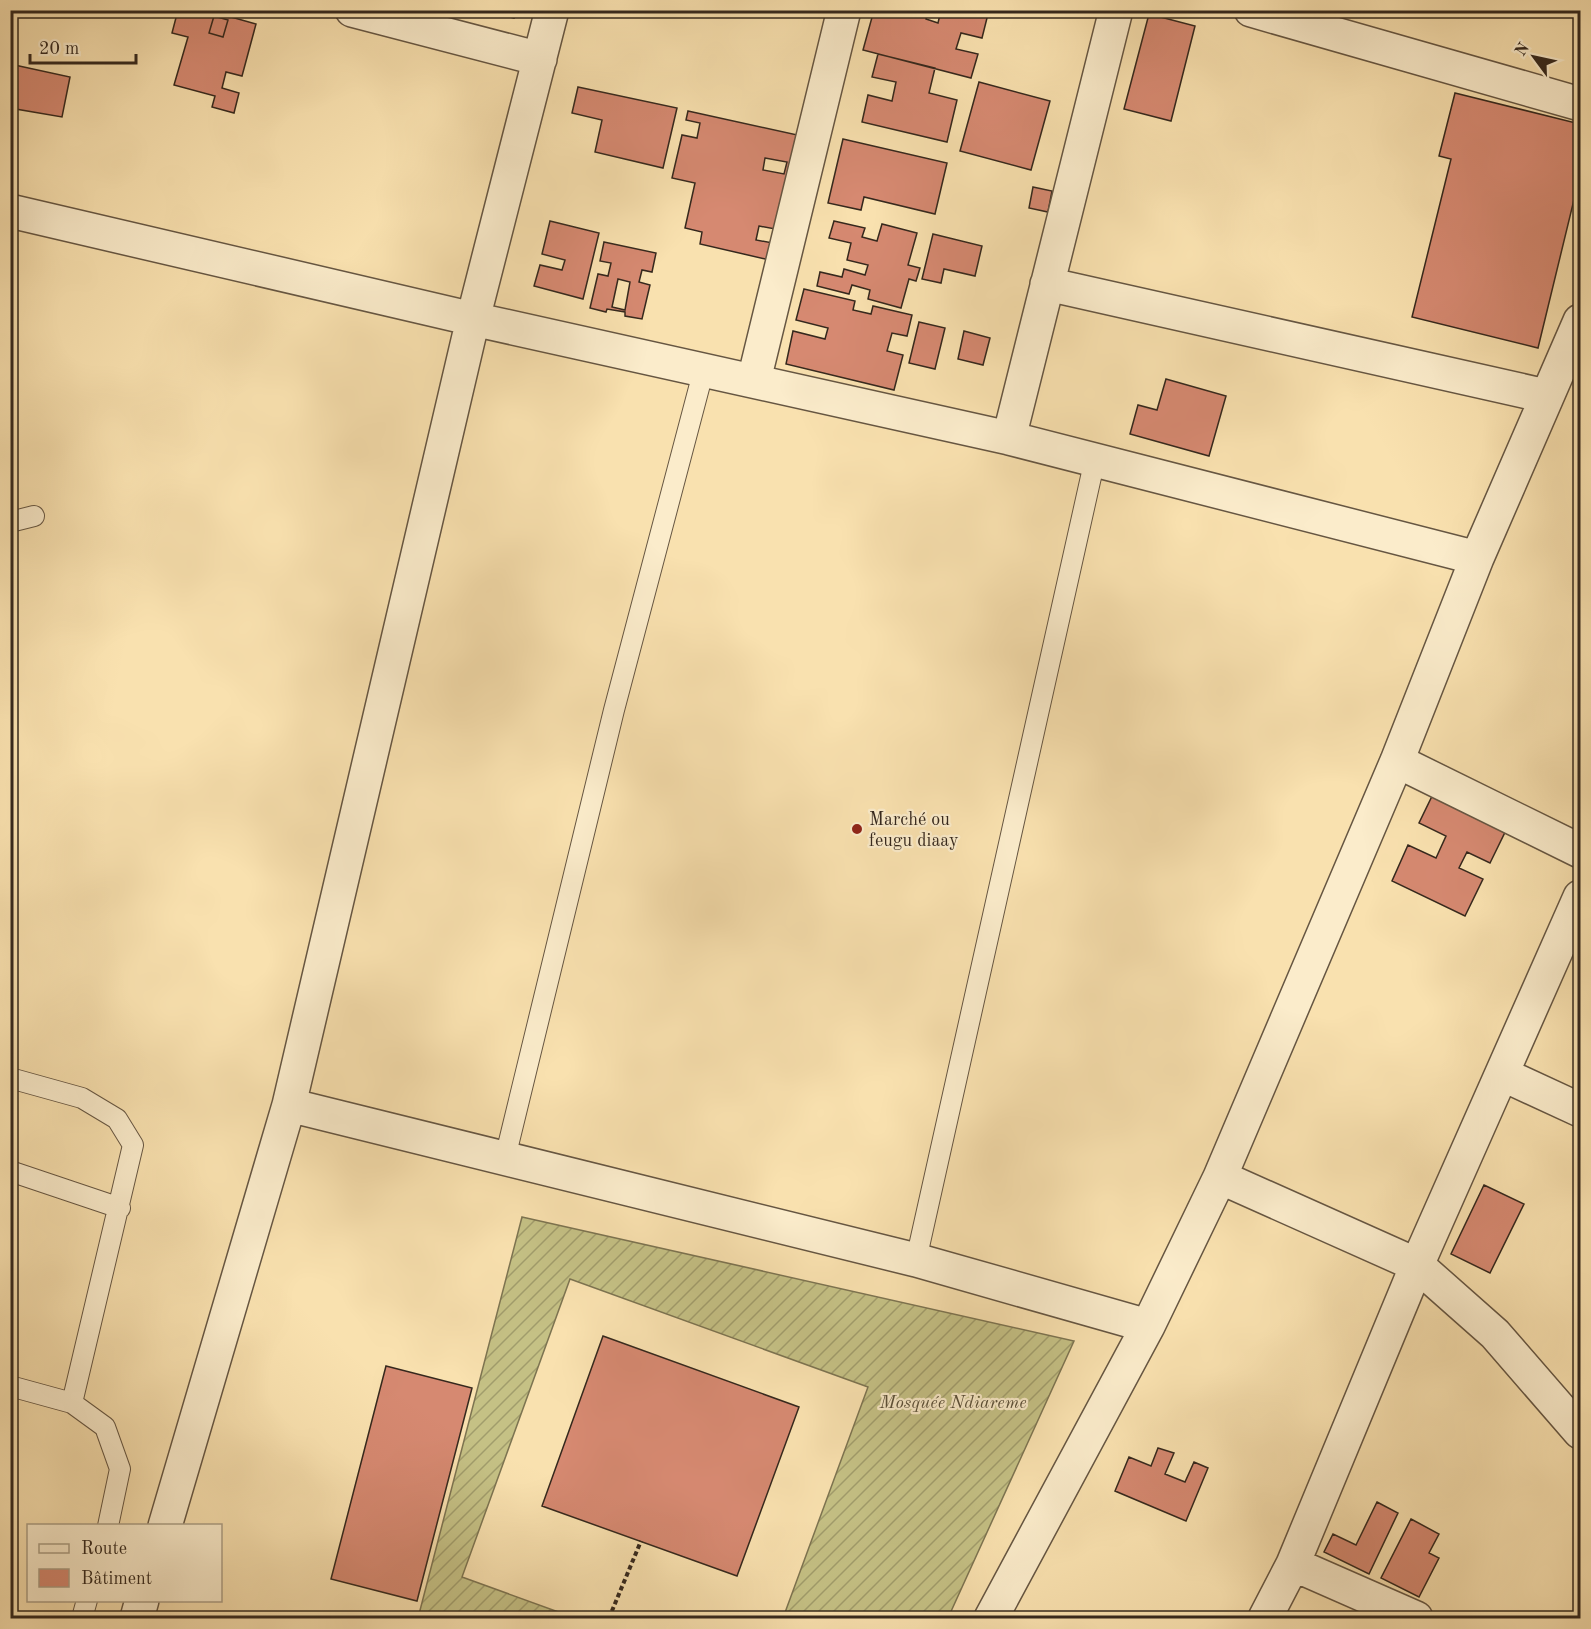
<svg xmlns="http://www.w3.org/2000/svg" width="1591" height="1629" font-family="'Old Standard TT',serif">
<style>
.garden{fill:url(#garden-furrows);stroke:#7d7451;stroke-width:1.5}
.building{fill:#d68971;stroke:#35281d;stroke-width:1.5;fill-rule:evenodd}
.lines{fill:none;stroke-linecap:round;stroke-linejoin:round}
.service-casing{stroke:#665642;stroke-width:22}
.minor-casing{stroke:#665642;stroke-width:36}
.path{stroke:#35281d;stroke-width:4;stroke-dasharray:4.5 3;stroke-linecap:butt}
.service{stroke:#fbeccb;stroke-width:20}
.minor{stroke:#fbeccb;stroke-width:33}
.poi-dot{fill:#8f2418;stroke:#fbeccb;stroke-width:2}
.labels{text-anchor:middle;stroke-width:4.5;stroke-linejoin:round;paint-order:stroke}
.poi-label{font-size:18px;fill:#35281d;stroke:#fbeccb;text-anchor:start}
.park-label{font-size:18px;font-style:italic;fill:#594e37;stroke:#fbeccb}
</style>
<defs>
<pattern id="garden-furrows" width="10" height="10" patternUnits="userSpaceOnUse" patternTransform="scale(1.5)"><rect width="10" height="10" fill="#c5c185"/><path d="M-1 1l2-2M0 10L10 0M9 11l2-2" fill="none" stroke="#a19d6c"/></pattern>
</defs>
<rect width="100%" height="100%" fill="#f9e1af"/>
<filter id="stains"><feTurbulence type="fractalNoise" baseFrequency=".00333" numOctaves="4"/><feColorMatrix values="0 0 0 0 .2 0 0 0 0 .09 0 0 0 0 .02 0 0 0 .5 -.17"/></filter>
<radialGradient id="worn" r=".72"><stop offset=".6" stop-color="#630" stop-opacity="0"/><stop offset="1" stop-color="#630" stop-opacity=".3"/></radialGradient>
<path class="garden" d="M522,1217L1074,1341L948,1618H783L868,1387L570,1279L462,1577L575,1618H418Z"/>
<path class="building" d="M178,10H233L231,17L256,24L242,76L226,72L222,88L239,93L234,113L212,107L215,96L174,85L188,37L172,33ZM214,16L228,20L223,37L209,33Z
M481,10H516L514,18Z
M874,10H989L982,38L961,33L956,49L978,54L971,78L863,50Z
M928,10H941L938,23L926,19Z
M1149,14L1195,26L1171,121L1124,109Z
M214,16L228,20L223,37L209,33Z
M878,54L935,68L929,93L957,100L947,142L862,122L868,95L892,101L896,82L872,77Z
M10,64L70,77L62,117L10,108Z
M979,82L1050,101L1031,170L960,151Z
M578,87L677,108L663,168L595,152L602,120L572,113Z
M1455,93L1580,124V175L1538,348L1412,317L1451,159L1439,156Z
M688,111L802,136L774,261L700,244L702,232L685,228L695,183L672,178L682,135L697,138L700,123L686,120Z
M843,139L947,163L935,214L864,197L861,210L828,203Z
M765,158L787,162L784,174L763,170Z
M1033,187L1052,191L1048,212L1029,208Z
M550,221L599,233L583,299L534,286L540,265L562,270L565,260L542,254Z
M834,221L865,228L862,237L877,241L882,224L917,233L908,265L920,268L916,281L909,279L901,308L868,299L870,290L852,285L849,294L817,286L820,272L842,277L844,269L865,275L868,265L847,260L851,243L829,238Z
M759,226L781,230L778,244L756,240Z
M933,234L982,246L975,276L944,269L941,283L922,279Z
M604,242L656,253L652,272L642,270L639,282L650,285L642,319L625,316V312L607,309L606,312L590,308L598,274L608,276L611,263L600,261Z
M618,279L630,282L625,310L612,307Z
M804,289L855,301L853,310L871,314L873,306L912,315L907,336L892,333L887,351L903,355L894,390L786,364L793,331L825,339L828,328L796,320Z
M919,322L945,328L935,369L909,363Z
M964,331L990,338L983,365L958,359Z
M1166,379L1226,396L1209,456L1130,434L1138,405L1157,410Z
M1436,788L1510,822L1490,863L1467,852L1459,868L1483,879L1465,916L1392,881L1408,845L1436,858L1446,836L1419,823Z
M1484,1185L1524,1204L1490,1273L1451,1254Z
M603,1336L799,1407L737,1576L542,1506Z
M386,1366L472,1388L417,1601L331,1579Z
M1158,1448L1174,1453L1165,1474L1185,1482L1194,1462L1208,1468L1186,1521L1115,1491L1129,1457L1151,1466Z
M1377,1502L1398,1513L1369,1574L1324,1552L1333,1534L1356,1545Z
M1411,1519L1439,1534L1429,1553L1439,1558L1419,1597L1381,1578Z"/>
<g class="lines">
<g class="service-casing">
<path id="service" d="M10,522L34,516
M10,1078L82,1098L117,1119L133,1145L72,1403
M505,1158L614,710L704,369
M10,1171L120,1208
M916,1260L1095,459
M10,1386L72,1403L105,1427L120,1469L108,1526
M82,1618L87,1600"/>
</g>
<g class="minor-casing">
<path id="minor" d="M352,10L540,59
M1251,10L1580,104
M10,211L473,319L1009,438L1477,558
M1047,284L1546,396
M754,380L844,10
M1009,438L1116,10
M1397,761L1580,851
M1502,1074L1580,1110
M289,1105L916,1260L1148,1326
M1220,1177L1417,1265L1495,1334L1580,1432
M165,1526L289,1105L473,319L552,10
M1293,1564L1416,1618
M137,1618L142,1600
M991,1618L1148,1326L1220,1177L1397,761L1477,558L1580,321
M1265,1618L1293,1564L1417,1265L1580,897"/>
</g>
<path class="path" d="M609,1618L641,1541"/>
<use href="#service" class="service"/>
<use href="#minor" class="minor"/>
</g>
<circle class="poi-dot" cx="857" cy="829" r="6"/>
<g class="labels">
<g class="poi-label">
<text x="869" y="825">Marché ou<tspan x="869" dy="21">feugu diaay</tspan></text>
</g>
<g class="park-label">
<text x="953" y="1408">Mosquée Ndiareme</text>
</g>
</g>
<rect width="1591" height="1629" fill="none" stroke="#f9e1af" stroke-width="36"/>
<rect x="12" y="12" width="1567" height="1605" fill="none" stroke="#35281d" stroke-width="3"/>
<rect x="18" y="18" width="1555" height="1593" fill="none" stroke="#35281d" stroke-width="1.5"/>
<rect x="27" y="1524" width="195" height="78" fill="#fbeccb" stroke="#ac9e85" stroke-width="1.5"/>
<rect x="39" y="1544" width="30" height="9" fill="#fbeccb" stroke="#ac9e85" stroke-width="1.5"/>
<text x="81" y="1554" font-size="18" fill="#35281d">Route</text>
<rect x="39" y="1569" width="30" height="18" fill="#d68971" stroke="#ac9e85" stroke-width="1.5"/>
<text x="81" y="1584" font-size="18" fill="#35281d">Bâtiment</text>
<g transform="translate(1534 57) rotate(303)" stroke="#fbeccb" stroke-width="4.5" paint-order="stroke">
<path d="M0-4.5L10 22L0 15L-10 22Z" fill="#35281d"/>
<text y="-9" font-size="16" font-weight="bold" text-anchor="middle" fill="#35281d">N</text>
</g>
<path d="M30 54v9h106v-9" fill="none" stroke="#35281d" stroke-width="3"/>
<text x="39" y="54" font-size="18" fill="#35281d" stroke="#fbeccb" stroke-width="4.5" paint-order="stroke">20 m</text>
<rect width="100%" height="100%" filter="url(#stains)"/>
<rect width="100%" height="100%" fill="url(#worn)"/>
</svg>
